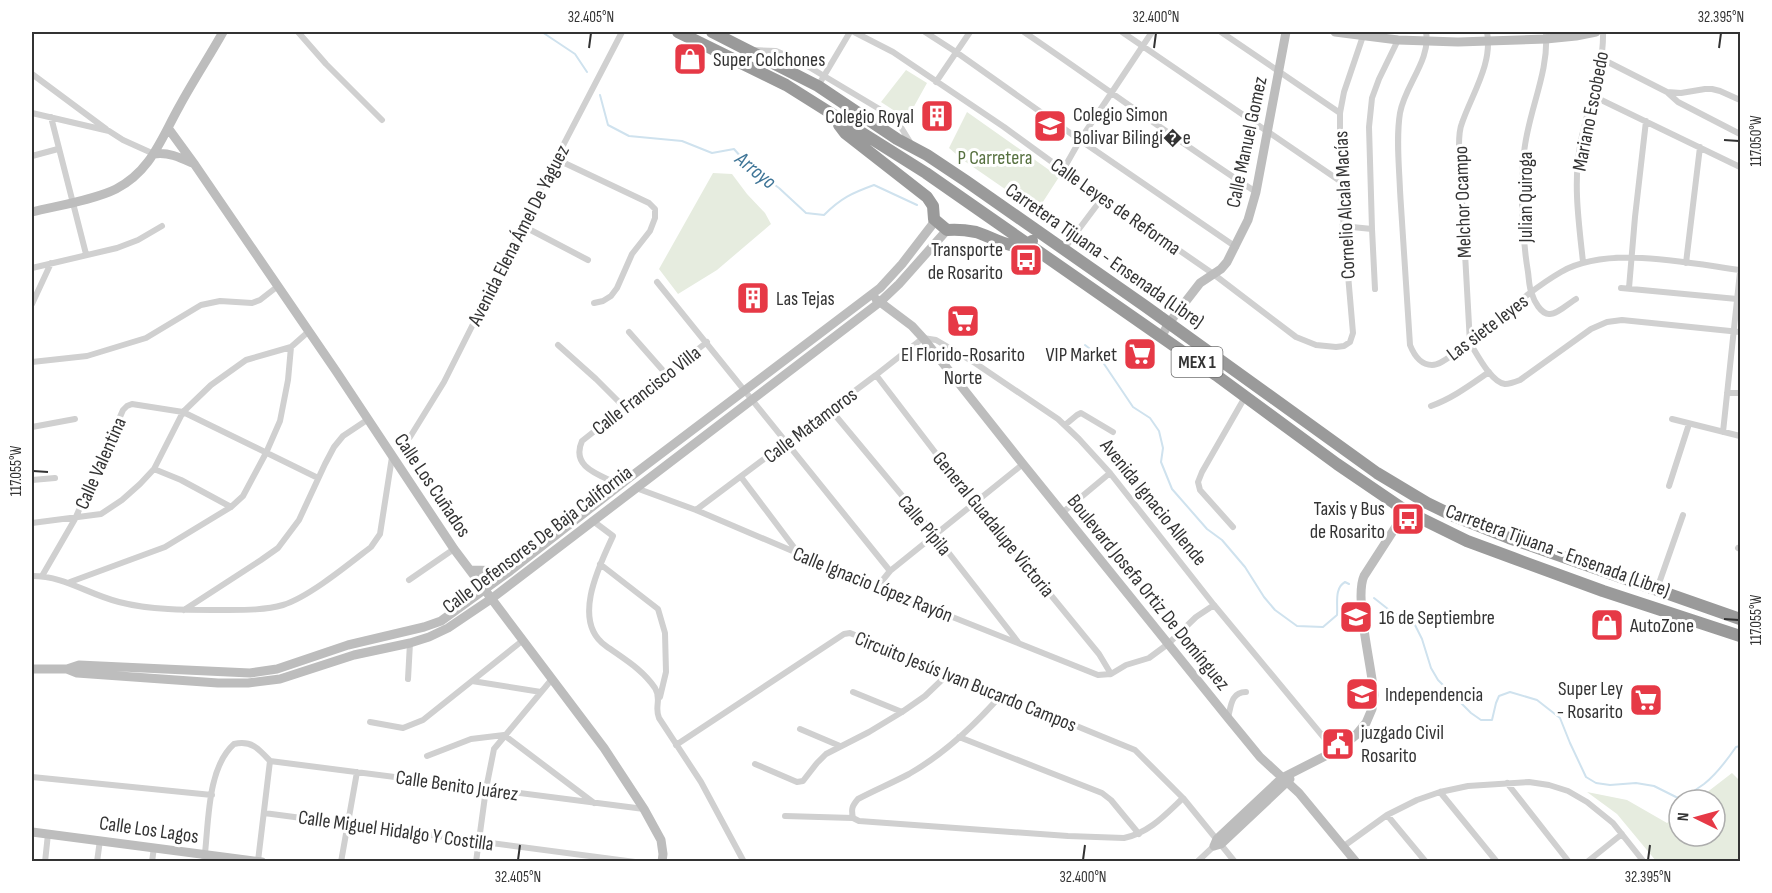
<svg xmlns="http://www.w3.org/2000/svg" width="1772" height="893" font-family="'Sofia Sans Condensed',sans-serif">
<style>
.green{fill:#e6ecdf}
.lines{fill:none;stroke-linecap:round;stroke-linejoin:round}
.stream{stroke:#cfe2ee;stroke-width:2}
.street{stroke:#d0d0d0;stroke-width:6}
.secondary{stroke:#bdbdbd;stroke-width:9}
.highway{stroke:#9a9a9a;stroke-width:12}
.ticks{fill:none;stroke:#333;stroke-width:2}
.labels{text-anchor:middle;stroke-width:6;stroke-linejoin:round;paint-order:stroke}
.shield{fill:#fff;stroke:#707070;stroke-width:1.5}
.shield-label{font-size:18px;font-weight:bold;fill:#333}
.poi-label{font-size:20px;fill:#333;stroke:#fff;text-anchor:start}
.street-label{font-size:20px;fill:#333;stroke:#fff}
.park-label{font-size:20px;fill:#56703f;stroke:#fff}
.water-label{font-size:21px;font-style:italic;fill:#3f7597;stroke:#fff}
.neatline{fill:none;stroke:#333;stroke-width:2}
.ticks-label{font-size:15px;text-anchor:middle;fill:#333}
</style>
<rect width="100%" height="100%" fill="#fff"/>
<path class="green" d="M906,70L927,83L907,119L881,102Z
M967,112L1059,177L1037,211L963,160L949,148Z
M713,173L732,174L747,194L765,213L771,224L717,270L678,294L659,269Z
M1732,773L1740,781V861H1656L1617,814L1587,792L1627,800L1667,823L1679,814V836H1715V800H1697Z"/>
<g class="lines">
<path class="stream" d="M487,32H508
M542,32L575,54L587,72
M600,95L608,125L629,136L682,141L712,153L734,149L749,166L779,188L806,213L824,215C841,198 852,193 874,185L917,205
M1085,345L1098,355L1133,407L1150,418L1159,431L1163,448L1161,462L1172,489L1207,529L1222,540L1245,567L1264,597L1275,610L1297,626L1323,627L1337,615C1338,604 1334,588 1345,582L1349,584
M1374,598L1393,613L1410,620L1415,625L1422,639L1431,668L1438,680L1471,713L1481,720H1492L1496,703L1499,696L1510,692L1537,700L1560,718L1570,743L1586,777L1596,783L1610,785L1636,783L1654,786L1676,797L1685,799C1691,792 1697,789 1704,784C1717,774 1727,760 1736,747L1740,746"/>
<path class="street" d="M298,32L326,64L382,120
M854,32L893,52L1004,127L1063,170L1212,273L1296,337L1316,345L1336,347L1344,346L1350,342L1353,333L1340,181V113L1344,92L1363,36V33
M925,32L956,52L1080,140L1236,247
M1024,32C1102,85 1177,141 1256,192
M1122,32L1340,181
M1221,32L1340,113
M1426,32C1431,60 1405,85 1400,113C1396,137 1399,165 1400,190C1403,242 1407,294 1410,345C1414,355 1420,365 1432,365C1440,365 1449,357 1456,352C1492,327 1523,294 1561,272C1608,245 1688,263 1740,270
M1487,32C1493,63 1472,94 1462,123C1459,130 1459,139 1459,146L1470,343C1477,354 1491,382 1505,384C1510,384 1515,382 1520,380L1591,329L1607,322L1622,320L1740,332
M1546,32C1549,74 1528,111 1524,153C1520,189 1522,236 1528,272C1529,279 1529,288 1532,294C1534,301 1541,314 1549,314C1556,315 1569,303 1576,299
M753,50L776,51L799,61L891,116L899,124L910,142
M1602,59L1667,92L1681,93L1705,89H1712L1720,91L1740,100
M32,74L106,129
M936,82L970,32
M818,86L850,32
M1668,93L1678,102L1740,134
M1593,96L1740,167
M32,113L109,131L123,140L154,154
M51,117L86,254
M32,156L58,149
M556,159L649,203L655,209V218L650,231L632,254L617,288L611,296L603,301L594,303
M1063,170L1080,140L1152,32
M523,226L588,260
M1342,226L1372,229
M1064,249L1103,197
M1583,262C1579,224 1573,184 1580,146C1587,107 1604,71 1603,32
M1686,263L1700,147
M32,268L117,248L138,240L162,226
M657,282L890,571
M1621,288L1737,299
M1629,288L1635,217L1646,121
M1375,289L1372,229L1369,127L1372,98L1379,79L1398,40
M32,304L51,263
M629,332L666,374
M558,345L596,379L624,407
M32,362L87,356L146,338L201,305L220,301L252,303L260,300L278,286
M876,375L951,473L1099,654L1111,674
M1727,393H1740
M1431,406C1453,398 1470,385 1489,372
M830,409L934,534L1018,642
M1672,419L1740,436
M1065,425L1077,415L1081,413L1113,432
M32,427L75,419
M1723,432L1740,272
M410,437L444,382L556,159L622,32
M154,469L181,480L231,507
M741,477L799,554
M32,480L55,478
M620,485C601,475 570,468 582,441L707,342
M1669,486L1689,424
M636,488L696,510L877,587L1098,675L1111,674L1126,665L1149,658L1168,644L1196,617L1214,605
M696,510L876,375L923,338L936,340L975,363L1058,419L1079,439L1110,473L1214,605L1335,751
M1062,513L1110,473
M593,521L613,536C599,566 571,622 606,646C624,659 642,669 655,688C662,699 654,707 659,718L701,782L744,862
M32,523L101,514L122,500L140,484L154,469L183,412L211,385L246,360L291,347L308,332
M1233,527L1200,490L1198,482L1202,472L1245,397
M1738,548L1740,549
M600,564L658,609L665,633L666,672L660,697
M32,576C65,576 87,594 119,602C154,611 192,610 228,610C246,610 266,610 283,605C309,597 349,564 371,547L380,534L392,457
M42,576L75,519L123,410L127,406L132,404L183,412L318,478
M409,580L454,549
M70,582L165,547L231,507L243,496L266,453L280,421L288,380L291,347
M877,587L890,571L1023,464
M1657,589L1683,515
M184,610L261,560L278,548L299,520L325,464L334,447L343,436L367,420
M408,679L410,643
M472,681L541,692
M853,692L902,712
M1002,694C975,725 944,754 909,774C892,783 875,790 858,799C852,806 851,809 853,818L859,821L1068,836L1124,838C1149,833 1165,815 1183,798
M1228,718C1231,706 1231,692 1246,692
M370,722L403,728L423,720L522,641
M800,729L840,746
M959,737L1102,793L1111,800L1139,834
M676,745L844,634L850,633L1135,750L1183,798L1235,862
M427,756L471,739L504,735L594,803
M270,761L644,809
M755,764L797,782L803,781L817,763L826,754L869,732L902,712L925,696L948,674
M32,777L212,795
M1507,783L1569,862
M1440,792L1497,862
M264,813L635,862
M1387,815L1426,862
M785,816L853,818
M1344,846L1387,815L1417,800L1440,792L1468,786L1529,782L1549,785L1568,791L1587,802L1613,823L1644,862
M258,861L270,761
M45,862L48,834
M97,862L100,840
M152,862L154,847
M204,862C209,826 206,769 234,744C252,740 259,749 270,761
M341,862L357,772
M476,862L486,789L494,749L552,679
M1197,862L1214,846
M1587,862L1622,834"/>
<path class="secondary" d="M1335,32L1398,40L1458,42L1546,39L1576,36L1596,32
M168,128L195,165L336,371L454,549L604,748L644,809L661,840L663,854L662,862
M154,154C168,152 179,157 192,163
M32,212C56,206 94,200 116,189C151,171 161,139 179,107C193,81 209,57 223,32
M876,299L912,326L923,338L1023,464L1228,718L1260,757L1299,793L1356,862
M1161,337L1169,323L1200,283L1221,269L1227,262L1248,220L1256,192L1286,32
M470,570L510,571
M32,669H67L79,665L250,673L277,669L348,645L424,627L441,621L510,571L629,478L880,288L902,264L932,225L934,219
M67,669L77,673L218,683H248L280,679L354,655L410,643L429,637L448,628L491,599L880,302L899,284L947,230
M32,832L262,862
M1214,846L1217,839L1282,778L1339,749L1356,735L1366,723L1372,709L1374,695C1372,667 1354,598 1364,576L1406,511
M1214,846L1221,844L1290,779"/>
<path class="highway" d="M678,32L786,85L926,173L1216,375L1337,464L1406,511L1467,541L1513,558L1603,591L1740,636
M712,32L818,86L897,139L927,155L966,181L1145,306L1377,473L1427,503L1456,517L1509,538L1740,619
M840,120L839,125L845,133L927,197L933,206L934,219L947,230C957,229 966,230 976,232C993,237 1015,254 1032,241"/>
</g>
<path class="ticks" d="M589,48L591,33M1154,48L1156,33M1719,48L1721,33M1724,140L1739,141M33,471L48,472M1724,619L1739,620M518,860L520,845M1083,860L1085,845M1648,860L1650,845"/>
<defs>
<g id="shop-square" transform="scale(1.725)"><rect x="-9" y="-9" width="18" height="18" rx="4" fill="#e63946" stroke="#fff"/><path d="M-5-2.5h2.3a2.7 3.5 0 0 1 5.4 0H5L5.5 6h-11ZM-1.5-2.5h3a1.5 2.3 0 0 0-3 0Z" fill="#fff"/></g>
<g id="building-square" transform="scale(1.725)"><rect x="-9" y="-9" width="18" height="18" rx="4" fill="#e63946" stroke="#fff"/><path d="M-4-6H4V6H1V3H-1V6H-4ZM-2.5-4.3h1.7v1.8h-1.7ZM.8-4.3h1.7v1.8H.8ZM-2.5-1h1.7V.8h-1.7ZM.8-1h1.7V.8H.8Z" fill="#fff"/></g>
<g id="school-square" transform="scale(1.725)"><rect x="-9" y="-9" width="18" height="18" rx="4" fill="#e63946" stroke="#fff"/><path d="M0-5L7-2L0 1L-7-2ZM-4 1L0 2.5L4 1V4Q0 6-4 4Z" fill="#fff"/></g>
<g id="bus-square" transform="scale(1.725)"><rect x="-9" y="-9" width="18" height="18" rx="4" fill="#e63946" stroke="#fff"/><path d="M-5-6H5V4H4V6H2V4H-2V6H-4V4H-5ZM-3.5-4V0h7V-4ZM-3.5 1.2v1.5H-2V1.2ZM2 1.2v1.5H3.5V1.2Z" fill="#fff"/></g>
<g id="supermarket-square" transform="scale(1.725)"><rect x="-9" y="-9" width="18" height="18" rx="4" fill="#e63946" stroke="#fff"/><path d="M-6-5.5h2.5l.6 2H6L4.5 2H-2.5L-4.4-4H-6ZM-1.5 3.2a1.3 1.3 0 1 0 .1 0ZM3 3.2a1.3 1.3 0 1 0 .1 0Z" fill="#fff"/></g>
<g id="civic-square" transform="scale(1.725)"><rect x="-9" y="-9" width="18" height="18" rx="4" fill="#e63946" stroke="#fff"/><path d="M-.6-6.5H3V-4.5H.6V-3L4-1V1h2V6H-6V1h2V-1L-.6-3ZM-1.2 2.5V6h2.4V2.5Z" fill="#fff"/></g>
</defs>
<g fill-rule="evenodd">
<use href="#shop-square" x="690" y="59"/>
<use href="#building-square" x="937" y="116"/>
<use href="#school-square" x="1050" y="126"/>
<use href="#bus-square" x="1026" y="260"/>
<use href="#building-square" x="753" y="298"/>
<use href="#supermarket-square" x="963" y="321"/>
<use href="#supermarket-square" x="1140" y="354"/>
<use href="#bus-square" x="1408" y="519"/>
<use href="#school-square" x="1356" y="617"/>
<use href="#shop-square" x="1607" y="625"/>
<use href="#school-square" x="1362" y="694"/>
<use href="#supermarket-square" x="1646" y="700"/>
<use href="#civic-square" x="1338" y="744"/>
</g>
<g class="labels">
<rect class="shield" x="1171.5" y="347" width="51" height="30" rx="4.5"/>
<g class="shield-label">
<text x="1197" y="368">MEX 1</text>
</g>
<g class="poi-label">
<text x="713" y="66">Super Colchones</text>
<text x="1073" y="121">Colegio Simon<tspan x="1073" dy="23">Bolivar Bilingi�e</tspan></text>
<text x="914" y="123" text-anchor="end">Colegio Royal</text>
<text x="1003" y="256" text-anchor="end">Transporte<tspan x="1003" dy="23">de Rosarito</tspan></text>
<text x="776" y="305">Las Tejas</text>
<text x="963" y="361" text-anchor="middle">El Florido-Rosarito<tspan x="963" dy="23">Norte</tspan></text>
<text x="1117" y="361" text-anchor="end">VIP Market</text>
<text x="1385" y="515" text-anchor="end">Taxis y Bus<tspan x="1385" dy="23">de Rosarito</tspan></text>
<text x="1379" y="624">16 de Septiembre</text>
<text x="1630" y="632">AutoZone</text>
<text x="1623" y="695" text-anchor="end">Super Ley<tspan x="1623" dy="23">- Rosarito</tspan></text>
<text x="1385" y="701">Independencia</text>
<text x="1361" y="739">juzgado Civil<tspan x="1361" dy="23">Rosarito</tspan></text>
</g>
<g class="street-label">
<text transform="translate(1590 111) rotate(-79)" y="7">Mariano Escobedo</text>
<text transform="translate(1246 142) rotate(-78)" y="7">Calle Manuel Gomez</text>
<text transform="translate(1525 197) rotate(-90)" y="7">Julian Quiroga</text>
<text transform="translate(1462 202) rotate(-92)" y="7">Melchor Ocampo</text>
<text transform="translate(1344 205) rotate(-93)" y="7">Cornelio Alcala Macías</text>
<text transform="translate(1116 206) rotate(35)" y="7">Calle Leyes de Reforma</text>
<text transform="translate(518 235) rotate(-63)" y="7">Avenida Elena Ámel De Yaguez</text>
<text transform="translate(1105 255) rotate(35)" y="7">Carretera Tijuana - Ensenada (Libre)</text>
<text transform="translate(1487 327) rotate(-37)" y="7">Las siete leyes</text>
<text transform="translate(646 390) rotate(-38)" y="7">Calle Francisco Villa</text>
<text transform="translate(810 425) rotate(-37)" y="7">Calle Matamoros</text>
<text transform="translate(100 463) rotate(-66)" y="7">Calle Valentina</text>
<text transform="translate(433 485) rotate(56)" y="7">Calle Los Cuñados</text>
<text transform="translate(1154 502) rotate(51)" y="7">Avenida Ignacio Allende</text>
<text transform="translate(994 524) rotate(51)" y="7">General Guadalupe Victoria</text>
<text transform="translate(925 525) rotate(50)" y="7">Calle Pípila</text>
<text transform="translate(537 539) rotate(-37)" y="7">Calle Defensores De Baja California</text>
<text transform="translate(1558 550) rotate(20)" y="7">Carretera Tijuana - Ensenada (Libre)</text>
<text transform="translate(873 584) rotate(22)" y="7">Calle Ignacio López Rayón</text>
<text transform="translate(1149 592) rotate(51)" y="7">Boulevard Josefa Ortiz De Domínguez</text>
<text transform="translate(966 681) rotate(22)" y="7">Circuito Jesús Ivan Bucardo Campos</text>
<text transform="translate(457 785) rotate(8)" y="7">Calle Benito Juárez</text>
<text transform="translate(149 829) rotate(8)" y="7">Calle Los Lagos</text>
<text transform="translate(396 830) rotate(8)" y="7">Calle Miguel Hidalgo Y Costilla</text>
</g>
<g class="park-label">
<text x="995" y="164">P Carretera</text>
</g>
<g class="water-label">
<text transform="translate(756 170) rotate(39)" y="7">Arroyo</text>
</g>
</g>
<rect width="1772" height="893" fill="none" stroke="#ffffff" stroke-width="66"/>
<g transform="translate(1697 818) rotate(275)"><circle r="28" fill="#ffffff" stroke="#adadad" stroke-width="1.5"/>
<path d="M0-4.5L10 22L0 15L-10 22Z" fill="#e63946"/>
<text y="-9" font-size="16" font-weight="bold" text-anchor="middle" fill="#333333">N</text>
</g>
<rect x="33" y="33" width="1706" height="827" class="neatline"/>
<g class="ticks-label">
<text x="591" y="22">32.405°N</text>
<text x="1156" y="22">32.400°N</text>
<text x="1721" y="22">32.395°N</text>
<text transform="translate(1756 141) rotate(-90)" y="5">117.050°W</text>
<text transform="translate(16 471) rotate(-90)" y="5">117.055°W</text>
<text transform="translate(1756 620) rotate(-90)" y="5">117.055°W</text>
<text x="518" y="882">32.405°N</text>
<text x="1083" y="882">32.400°N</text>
<text x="1648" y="882">32.395°N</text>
</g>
</svg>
